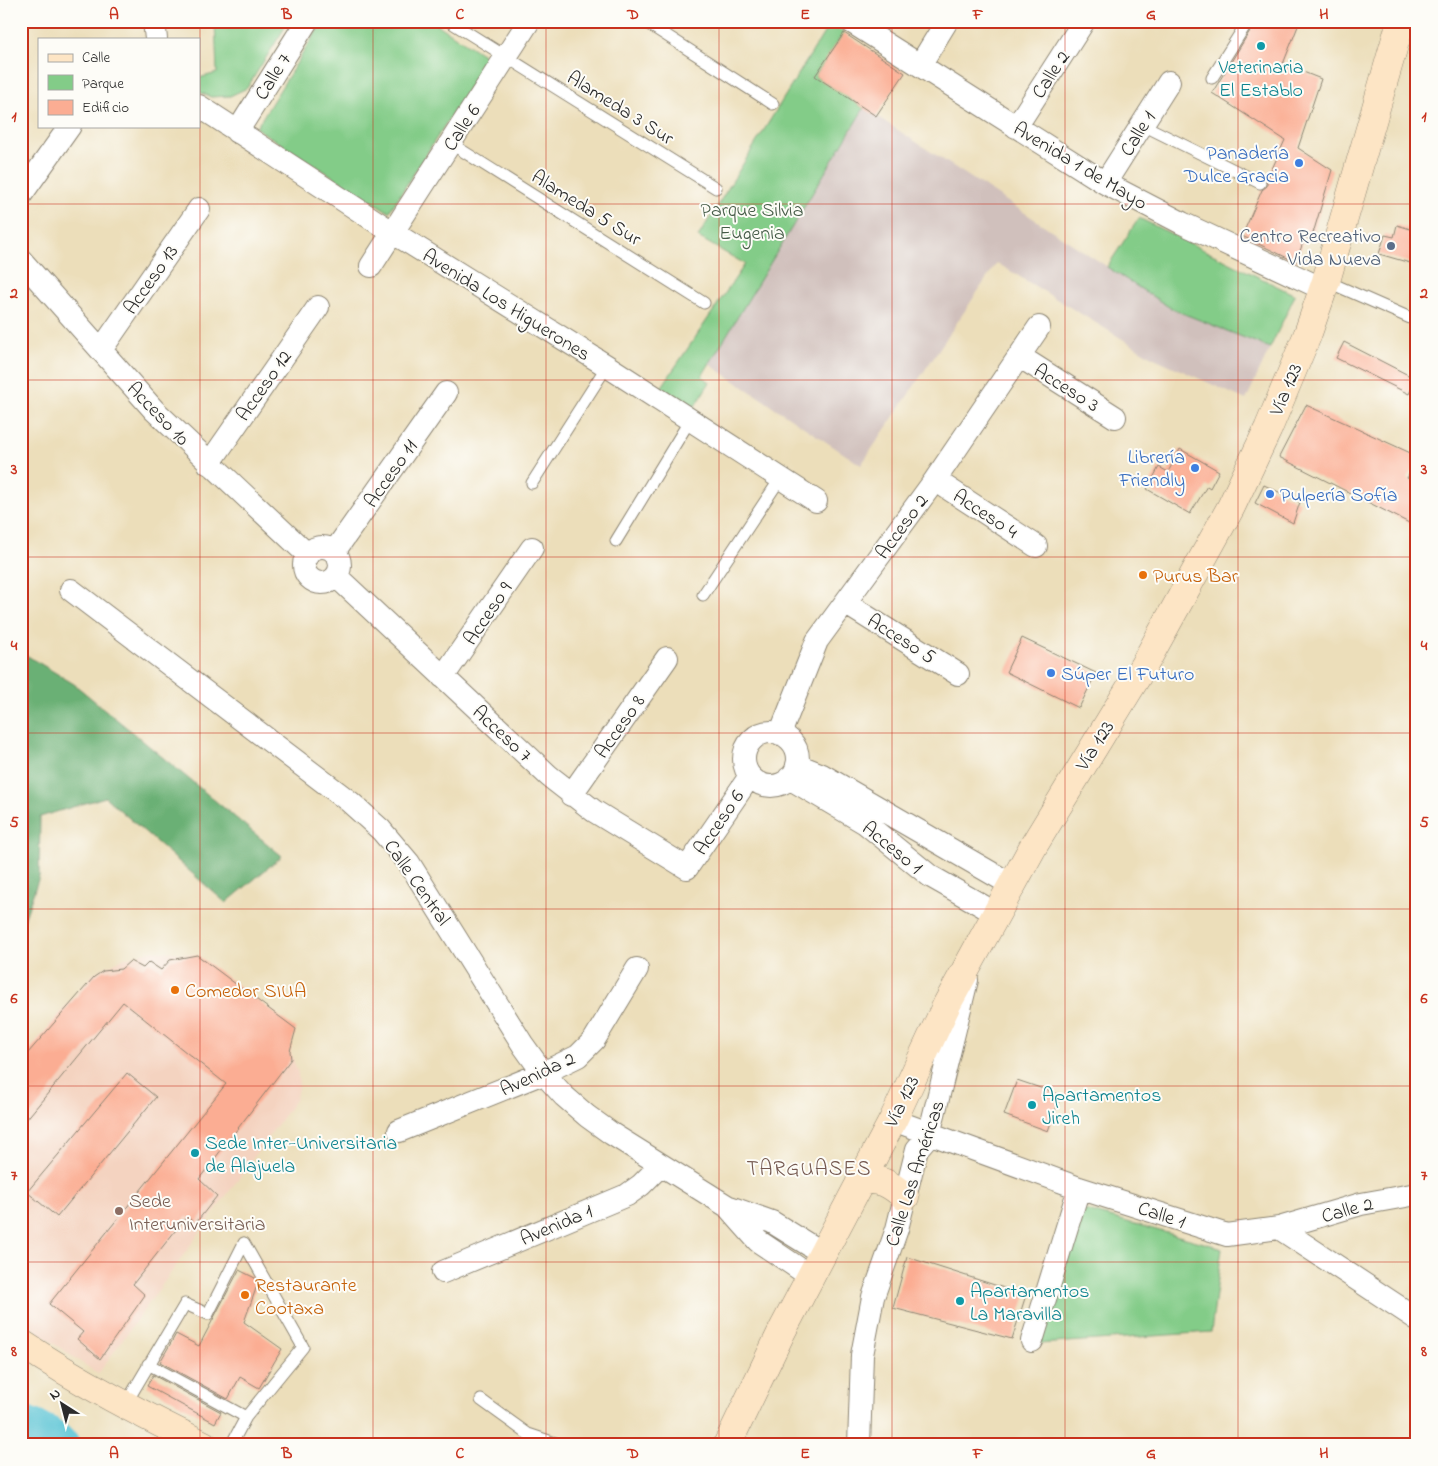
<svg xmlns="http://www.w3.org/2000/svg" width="1438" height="1466" font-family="'Indie Flower',sans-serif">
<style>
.built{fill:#f4d3c0}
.industrial{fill:#d0c0bc}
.green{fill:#83cc88;stroke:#577c5a}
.forest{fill:#6ab074;stroke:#4a6e50}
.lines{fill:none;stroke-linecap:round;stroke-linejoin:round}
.river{stroke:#5bc5d6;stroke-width:36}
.building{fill:#fbad93}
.service-casing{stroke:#8c8472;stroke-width:13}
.minor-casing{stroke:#8c8472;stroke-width:24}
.secondary-casing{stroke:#8c8472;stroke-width:29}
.service{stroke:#fff;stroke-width:11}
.minor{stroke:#fff;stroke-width:22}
.secondary{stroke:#fde5c5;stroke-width:28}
.grid{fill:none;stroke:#c8321e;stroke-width:1;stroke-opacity:0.55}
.culture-dot{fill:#0f9aa8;stroke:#fdfcf7;stroke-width:2}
.shop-dot{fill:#3f7fe0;stroke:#fdfcf7;stroke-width:2}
.service-dot{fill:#5c6f8a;stroke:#fdfcf7;stroke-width:2}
.food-dot{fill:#e8710a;stroke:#fdfcf7;stroke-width:2}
.education-dot{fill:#8d6e63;stroke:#fdfcf7;stroke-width:2}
.labels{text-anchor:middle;stroke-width:4;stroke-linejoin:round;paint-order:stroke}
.culture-label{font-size:20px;fill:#0d838f;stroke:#fdfcf7;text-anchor:start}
.street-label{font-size:20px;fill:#2b2b2b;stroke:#fdfcf7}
.shop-label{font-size:20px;fill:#366cbe;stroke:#fdfcf7;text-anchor:end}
.park-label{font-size:20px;fill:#455b47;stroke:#fdfcf7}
.service-label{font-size:20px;fill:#4e5e75;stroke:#fdfcf7;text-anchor:end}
.food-label{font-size:20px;fill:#c56008;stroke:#fdfcf7;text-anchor:start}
.education-label{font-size:20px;fill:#785e54;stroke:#fdfcf7;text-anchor:start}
.neighbourhood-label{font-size:21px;letter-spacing:1px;fill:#74584f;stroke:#fdfcf7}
.neatline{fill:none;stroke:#c8321e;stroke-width:2}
.grid-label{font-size:16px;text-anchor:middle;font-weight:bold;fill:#c8321e}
</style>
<rect width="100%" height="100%" fill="#fdfcf7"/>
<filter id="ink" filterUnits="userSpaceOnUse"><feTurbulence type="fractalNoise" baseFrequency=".02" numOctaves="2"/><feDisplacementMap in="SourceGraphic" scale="10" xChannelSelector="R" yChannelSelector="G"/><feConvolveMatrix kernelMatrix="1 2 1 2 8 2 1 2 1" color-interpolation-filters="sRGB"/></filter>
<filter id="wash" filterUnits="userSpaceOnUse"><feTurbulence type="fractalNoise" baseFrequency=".0096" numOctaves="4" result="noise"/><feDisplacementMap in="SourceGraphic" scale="20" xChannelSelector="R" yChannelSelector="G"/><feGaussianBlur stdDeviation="1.12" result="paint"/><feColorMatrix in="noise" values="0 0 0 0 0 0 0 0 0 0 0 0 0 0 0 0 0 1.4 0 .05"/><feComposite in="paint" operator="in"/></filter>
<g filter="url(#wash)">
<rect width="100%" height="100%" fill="#ecdeba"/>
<path class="built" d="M154,950L197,955L296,1029L290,1051L298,1073L299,1085L295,1100L98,1374L21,1321V1059L94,973L122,959Z"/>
<path class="industrial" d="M864,108L1172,309L1270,348L1246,400L1152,357L997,263L861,465L709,364Z"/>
<path class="green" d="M215,21H289L247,88L230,96L211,97L199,92V78L217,73Z
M323,21H432L488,58L389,212L256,128Z
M830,23L844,33L815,76L864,108L702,376L710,382L693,409L661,388L745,264L698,237Z
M1139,218L1295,295L1270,348L1172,309L1107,267Z
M1084,1210L1222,1248L1211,1332L1039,1344Z"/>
<path class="forest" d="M21,652L74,684L282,856L226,903L105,797L40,817L39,877L21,929Z
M21,1428L54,1445H21Z"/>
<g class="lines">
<path class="river" d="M21,1422L48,1434L62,1445"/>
</g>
<g id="blocks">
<path class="building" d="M1256,21H1300L1283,64L1321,79L1298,148L1332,170L1311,240L1305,237L1296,262L1242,236L1262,190L1267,186V180L1285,140L1212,93Z
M844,33L905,73L876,116L815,76Z
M1397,225L1417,231V265L1379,254L1385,235L1394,237Z
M1344,342L1416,379L1409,394L1336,358Z
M1306,405L1417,456V462L1407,478L1417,483V527L1279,457Z
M1180,449L1219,471L1210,488L1207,486L1190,514L1147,489L1159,467L1168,472Z
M1264,485L1300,502L1293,523L1255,503Z
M1022,638L1096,673L1079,708L1006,672Z
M197,955L296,1029L290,1051L291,1059L199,1179L217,1196L195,1224L187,1216L133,1284L145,1295L100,1359L77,1339L83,1332L49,1304L226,1084L123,1002L21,1126V1061L94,977L103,971L121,969L130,961L143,968L149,962L161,970L170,960Z
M127,1073L156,1097L57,1217L27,1192Z
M1017,1080L1061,1095L1048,1131L1004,1115Z
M907,1257L1026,1295L1012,1339L893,1308Z
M239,1270L255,1278L258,1283L244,1322L282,1349L259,1388L240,1377L228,1399L160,1362L176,1334L199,1346Z
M153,1375L221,1412L215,1423L147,1386Z"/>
</g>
</g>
<g filter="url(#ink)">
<use href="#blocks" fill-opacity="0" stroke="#8c8472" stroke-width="1"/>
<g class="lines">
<g class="service-casing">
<path id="service" d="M449,21L716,188
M644,21L773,104
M1212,78L1248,21
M1143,125L1260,183
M450,143L704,303
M1326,281L1417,321
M532,483L607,366
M616,541L690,420
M703,595L780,479
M148,1364L246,1417
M481,1400L528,1434L561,1445
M125,1405L185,1304L208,1314L244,1243
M231,1445L246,1417L303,1347L244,1243"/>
</g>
<g class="minor-casing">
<path id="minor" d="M154,21L156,39
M850,21L1105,183L1182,223L1323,289
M920,65L947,21
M199,106L392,232L607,366L816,501
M1016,127L1084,21
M237,132L307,21
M1105,183L1169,82
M21,195L70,126
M21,260L154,410L308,555
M371,266L529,21
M101,350L199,209
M1019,356L1115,417
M209,464L318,307
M935,480L1036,546
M304 565a18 18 0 1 1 36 0a18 18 0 1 1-36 0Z
M334,552L446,393
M336,576L549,776L594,811L687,868L750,776
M71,590L350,802L381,830L409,863L523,1045L543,1073L564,1096L587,1116L612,1134L727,1206L772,1222L822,1253
M845,603L958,674
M443,677L532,548
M744 759a27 27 0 1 1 54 0a27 27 0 1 1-54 0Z
M780,734L817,641L935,480L1039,327
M797,765L822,775L1012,885
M789,778L865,823L930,876L997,914
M571,795L667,658
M893,1120L1079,1188L1227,1235L1279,1228L1361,1204L1417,1194
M399,1131L543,1073L578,1056L594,1040L637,969
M727,1206L758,1241L810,1276
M1279,1228L1417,1319
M443,1272L627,1195L641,1185L661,1165
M1032,1341L1079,1188
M859,1445L862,1355L873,1297L897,1229L917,1149L929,1135L967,980"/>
</g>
<g class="secondary-casing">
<path id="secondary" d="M860,1181C879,1177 891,1184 905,1197
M21,1343C79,1382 141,1414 204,1445
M727,1445L782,1331L893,1120L947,1004L1034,845L1144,665L1231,507L1268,429L1307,336L1326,281L1401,21"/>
</g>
<use href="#service" class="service"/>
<use href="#minor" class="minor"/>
<use href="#secondary" class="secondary"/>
</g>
</g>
<path class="grid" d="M200,21V1445M373,21V1445M546,21V1445M719,21V1445M892,21V1445M1065,21V1445M1238,21V1445M21,204H1417M21,380H1417M21,557H1417M21,733H1417M21,909H1417M21,1086H1417M21,1262H1417"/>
<g class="culture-dot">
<circle cx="1261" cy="46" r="5"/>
<circle cx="1032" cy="1105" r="5"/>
<circle cx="195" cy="1153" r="5"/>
<circle cx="960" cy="1301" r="5"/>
</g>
<g class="shop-dot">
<circle cx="1299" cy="163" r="5"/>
<circle cx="1195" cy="468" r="5"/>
<circle cx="1270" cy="494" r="5"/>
<circle cx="1051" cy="673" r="5"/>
</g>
<circle class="service-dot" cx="1391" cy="246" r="5"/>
<g class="food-dot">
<circle cx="1143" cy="575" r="5"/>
<circle cx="175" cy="990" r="5"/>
<circle cx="245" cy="1295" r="5"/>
</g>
<circle class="education-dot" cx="119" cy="1211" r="5"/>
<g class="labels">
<g class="culture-label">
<text x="1261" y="73" text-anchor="middle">Veterinaria<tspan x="1261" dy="23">El Establo</tspan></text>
<text x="1042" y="1101">Apartamentos<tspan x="1042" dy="23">Jireh</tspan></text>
<text x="205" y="1149">Sede Inter-Universitaria<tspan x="205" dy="23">de Alajuela</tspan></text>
<text x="970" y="1297">Apartamentos<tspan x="970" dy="23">La Maravilla</tspan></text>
</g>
<g class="street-label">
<text transform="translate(1050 74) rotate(-57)" y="7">Calle 2</text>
<text transform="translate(272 76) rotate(-58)" y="7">Calle 7</text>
<text transform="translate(621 107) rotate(32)" y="7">Alameda 3 Sur</text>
<text transform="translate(461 127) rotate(-57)" y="7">Calle 6</text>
<text transform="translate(1137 133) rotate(-58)" y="7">Calle 1</text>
<text transform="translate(1081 165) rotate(31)" y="7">Avenida 1 de Mayo</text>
<text transform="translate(587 207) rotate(32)" y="7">Alameda 5 Sur</text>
<text transform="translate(150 279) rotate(-55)" y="7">Acceso 13</text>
<text transform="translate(507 304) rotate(32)" y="7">Avenida Los Higuerones</text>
<text transform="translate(263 385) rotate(-55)" y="7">Acceso 12</text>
<text transform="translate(1067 387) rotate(32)" y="7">Acceso 3</text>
<text transform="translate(1285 389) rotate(-67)" y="7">Vía 123</text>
<text transform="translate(159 413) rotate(46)" y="7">Acceso 10</text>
<text transform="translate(390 473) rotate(-55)" y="7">Acceso 11</text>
<text transform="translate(986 513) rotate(33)" y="7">Acceso 4</text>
<text transform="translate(901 526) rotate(-54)" y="7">Acceso 2</text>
<text transform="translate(487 613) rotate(-56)" y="7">Acceso 9</text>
<text transform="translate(902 638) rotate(32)" y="7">Acceso 5</text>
<text transform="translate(619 726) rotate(-55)" y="7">Acceso 8</text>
<text transform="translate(503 733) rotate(43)" y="7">Acceso 7</text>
<text transform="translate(1094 745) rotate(-58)" y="7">Vía 123</text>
<text transform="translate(718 822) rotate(-56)" y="7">Acceso 6</text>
<text transform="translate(893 847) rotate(39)" y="7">Acceso 1</text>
<text transform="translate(418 882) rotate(55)" y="7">Calle Central</text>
<text transform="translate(537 1073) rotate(-25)" y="7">Avenida 2</text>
<text transform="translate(901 1101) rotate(-64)" y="7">Vía 123</text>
<text transform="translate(914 1173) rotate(-72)" y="7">Calle Las Américas</text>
<text transform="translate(1347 1209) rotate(-15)" y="7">Calle 2</text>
<text transform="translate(1162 1214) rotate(18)" y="7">Calle 1</text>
<text transform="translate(556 1224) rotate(-23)" y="7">Avenida 1</text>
</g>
<g class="shop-label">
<text x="1289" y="159">Panadería<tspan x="1289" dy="23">Dulce Gracia</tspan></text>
<text x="1185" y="463">Librería<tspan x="1185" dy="23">Friendly</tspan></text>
<text x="1280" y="501" text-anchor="start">Pulpería Sofía</text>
<text x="1061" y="680" text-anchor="start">Súper El Futuro</text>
</g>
<g class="park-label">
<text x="752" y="216">Parque Silvia<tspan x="752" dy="23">Eugenia</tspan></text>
</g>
<g class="service-label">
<text x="1381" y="242">Centro Recreativo<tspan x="1381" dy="23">Vida Nueva</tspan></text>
</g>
<g class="food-label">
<text x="1153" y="582">Purus Bar</text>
<text x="185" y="997">Comedor SIUA</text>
<text x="255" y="1291">Restaurante<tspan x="255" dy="23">Cootaxa</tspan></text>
</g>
<g class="education-label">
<text x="129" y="1207">Sede<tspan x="129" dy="23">Interuniversitaria</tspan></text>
</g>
<g class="neighbourhood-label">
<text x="809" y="1175">TARGUASES</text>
</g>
</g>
<rect width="1438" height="1466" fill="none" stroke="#fdfcf7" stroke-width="55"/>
<rect x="38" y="38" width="162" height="90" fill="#fdfcf7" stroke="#a9a8a5"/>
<rect x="48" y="54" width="25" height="8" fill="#fde5c5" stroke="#a9a8a5"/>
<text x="82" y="62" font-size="15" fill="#2b2b2b">Calle</text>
<rect x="48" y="75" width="25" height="15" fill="#83cc88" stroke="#a9a8a5"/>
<text x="82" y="88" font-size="15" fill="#2b2b2b">Parque</text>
<rect x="48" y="100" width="25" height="15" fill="#fbad93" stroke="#a9a8a5"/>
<text x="82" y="112" font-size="15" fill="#2b2b2b">Edificio</text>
<g transform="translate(62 1404) rotate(324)" stroke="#fdfcf7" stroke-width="4" paint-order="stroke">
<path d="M0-4L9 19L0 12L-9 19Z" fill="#2b2b2b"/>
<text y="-8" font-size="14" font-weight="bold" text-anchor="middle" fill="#2b2b2b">N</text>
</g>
<rect x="28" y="28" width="1382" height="1410" class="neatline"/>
<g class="grid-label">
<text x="114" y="19">A</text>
<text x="287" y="19">B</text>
<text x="460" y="19">C</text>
<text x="633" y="19">D</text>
<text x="805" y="19">E</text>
<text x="978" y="19">F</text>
<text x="1151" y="19">G</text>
<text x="1324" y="19">H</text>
<text x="14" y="121">1</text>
<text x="1424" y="121">1</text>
<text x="14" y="298">2</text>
<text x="1424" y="298">2</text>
<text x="14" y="474">3</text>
<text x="1424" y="474">3</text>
<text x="14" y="650">4</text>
<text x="1424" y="650">4</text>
<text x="14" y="827">5</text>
<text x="1424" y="827">5</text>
<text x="14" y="1003">6</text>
<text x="1424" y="1003">6</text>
<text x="14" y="1180">7</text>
<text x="1424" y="1180">7</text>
<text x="14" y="1356">8</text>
<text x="1424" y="1356">8</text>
<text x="114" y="1458">A</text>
<text x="287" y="1458">B</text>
<text x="460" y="1458">C</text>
<text x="633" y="1458">D</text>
<text x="805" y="1458">E</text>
<text x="978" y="1458">F</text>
<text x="1151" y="1458">G</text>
<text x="1324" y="1458">H</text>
</g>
</svg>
